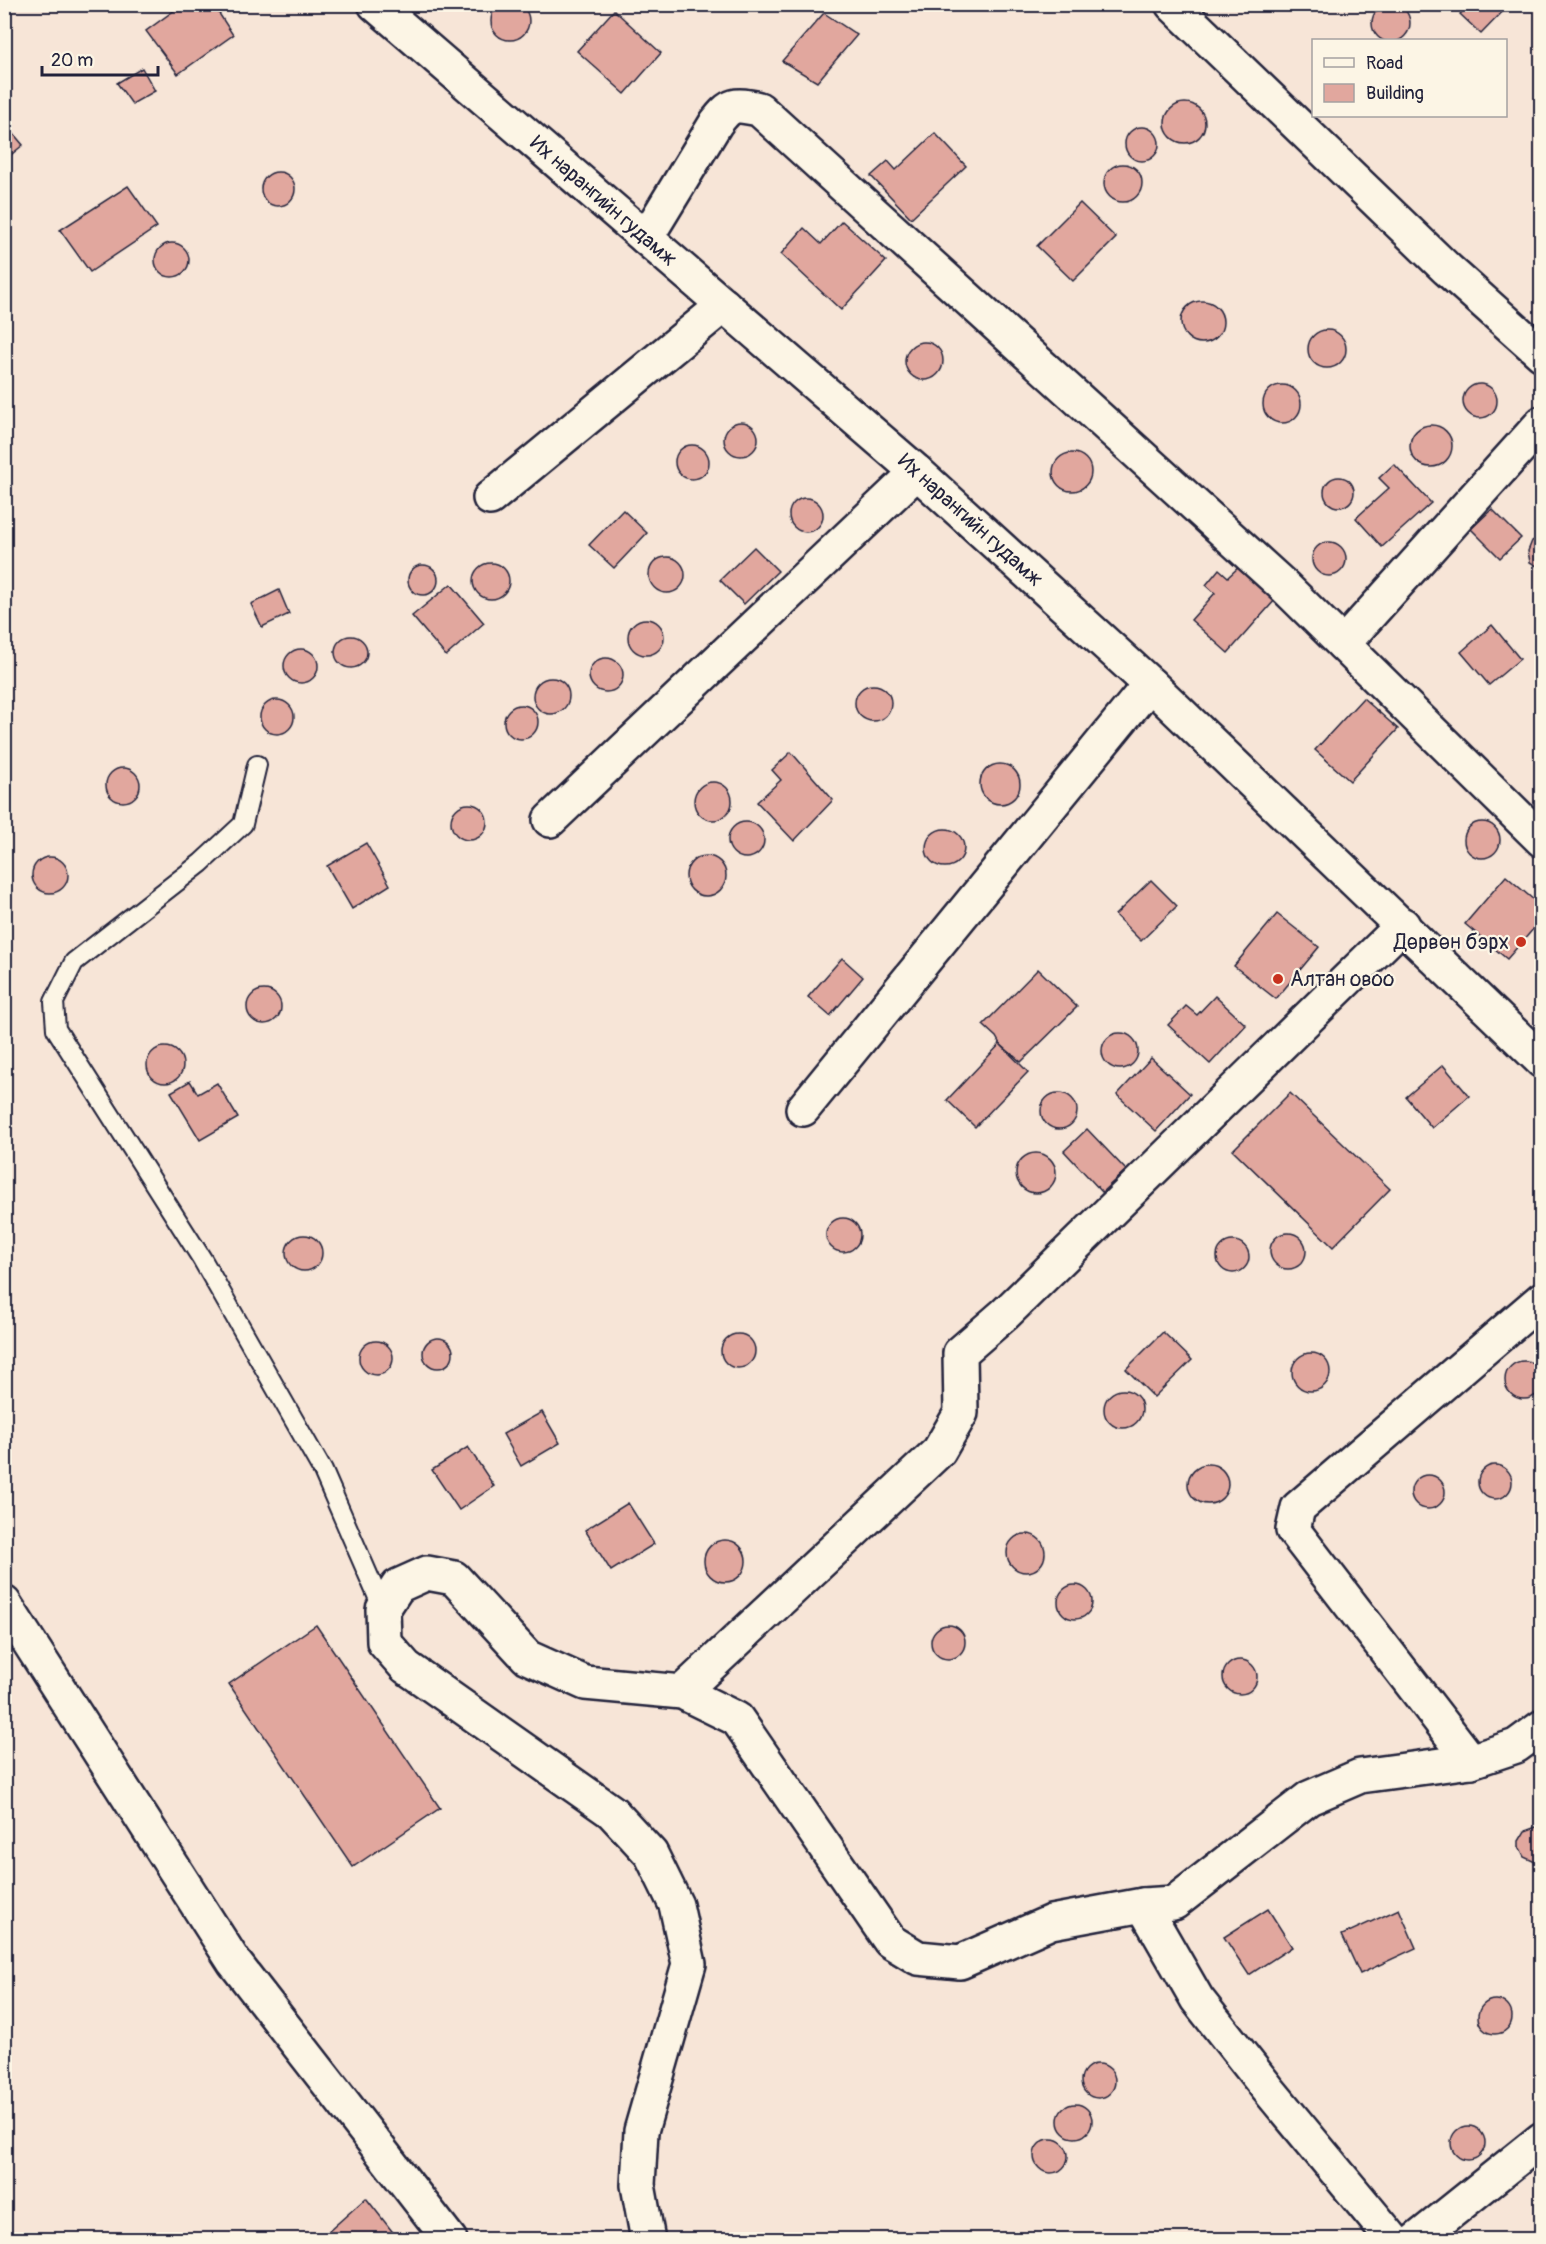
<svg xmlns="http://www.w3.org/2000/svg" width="1546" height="2244" viewBox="0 0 1546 2244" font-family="Pangolin,sans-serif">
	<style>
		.building { fill: #e1a79e; stroke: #22223b; stroke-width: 1.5 }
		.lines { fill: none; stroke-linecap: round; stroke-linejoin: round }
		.lane-casing { stroke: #22223b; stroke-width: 22 }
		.street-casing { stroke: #22223b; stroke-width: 38 }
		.secondary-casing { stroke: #22223b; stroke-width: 38 }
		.lane { stroke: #fcf5e5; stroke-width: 18 }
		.street { stroke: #fcf5e5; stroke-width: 33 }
		.secondary { stroke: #fcf5e5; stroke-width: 33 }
		.poi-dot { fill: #c8321e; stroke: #fcf5e5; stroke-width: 2 }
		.labels { text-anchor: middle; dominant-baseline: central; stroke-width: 4.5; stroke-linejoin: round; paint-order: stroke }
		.street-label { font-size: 21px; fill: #22223b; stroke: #fcf5e5 }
		.poi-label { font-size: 21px; fill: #22223b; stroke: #fcf5e5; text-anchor: end }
	</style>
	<rect width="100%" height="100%" fill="#f7e5d7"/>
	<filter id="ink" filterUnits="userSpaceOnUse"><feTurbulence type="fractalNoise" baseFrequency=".0167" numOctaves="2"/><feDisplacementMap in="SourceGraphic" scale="12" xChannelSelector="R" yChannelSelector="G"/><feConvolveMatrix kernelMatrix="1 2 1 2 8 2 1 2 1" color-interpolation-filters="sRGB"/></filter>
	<g filter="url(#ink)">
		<g class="building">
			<circle cx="510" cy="21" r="19"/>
			<path d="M183 4H213L233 35 178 74 146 31Z"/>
			<path d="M1464 4H1510L1481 34 1460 14 1467 7Z"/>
			<circle cx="1391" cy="23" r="19"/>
			<path d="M614 10 661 53 625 94 577 51Z"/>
			<path d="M824 13 857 35 817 82 782 61Z"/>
			<path d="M142 68 155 91 132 104 117 83Z"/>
			<circle cx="1185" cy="123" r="20"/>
			<path d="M7 126 23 145 7 158 4 155V128Z"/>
			<circle cx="1142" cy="144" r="17"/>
			<path d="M935 133 966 166 911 218 871 176 888 161 896 170Z"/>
			<circle cx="1123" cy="183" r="19"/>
			<circle cx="278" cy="189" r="17"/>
			<path d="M128 186 157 227 90 272 60 230Z"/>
			<path d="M1080 203 1116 238 1073 281 1037 246Z"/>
			<path d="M842 221 886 261 841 310 781 254 804 228 821 244Z"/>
			<circle cx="172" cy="260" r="17"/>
			<circle cx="1202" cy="322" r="21"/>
			<circle cx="1327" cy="349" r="19"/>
			<circle cx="924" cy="361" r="19"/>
			<circle cx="1480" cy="401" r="17"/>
			<circle cx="1282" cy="404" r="19"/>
			<circle cx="741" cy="439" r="17"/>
			<circle cx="1431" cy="446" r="21"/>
			<circle cx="692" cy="462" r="17"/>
			<circle cx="1072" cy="472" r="19"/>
			<path d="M1394 464 1431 503 1382 547 1356 518 1389 488 1379 478Z"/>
			<circle cx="1339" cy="492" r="15"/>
			<circle cx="806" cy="515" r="17"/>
			<path d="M1492 509 1521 538 1500 558 1471 529Z"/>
			<path d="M623 510 647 533 614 568 589 545Z"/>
			<path d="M1542 536V569L1530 562 1528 551 1532 541Z"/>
			<circle cx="1329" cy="559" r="17"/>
			<path d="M754 547 778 571 744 604 720 580Z"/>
			<circle cx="667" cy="575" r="18"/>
			<circle cx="491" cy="581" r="18"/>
			<circle cx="423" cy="580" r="15"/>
			<path d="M1239 567 1275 600 1228 653 1191 620 1215 593 1206 585 1219 569 1228 577Z"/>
			<path d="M451 584 484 623 446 656 412 616Z"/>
			<path d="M279 590 289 614 262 627 251 604Z"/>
			<circle cx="646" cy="637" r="18"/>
			<path d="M1492 625 1520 659 1489 685 1461 652Z"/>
			<circle cx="351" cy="652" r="16"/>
			<circle cx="301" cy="666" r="17"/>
			<circle cx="606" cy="675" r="17"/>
			<circle cx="551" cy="696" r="18"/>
			<circle cx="873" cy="703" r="18"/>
			<path d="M1363 698 1398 729 1350 781 1315 750Z"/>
			<circle cx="277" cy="717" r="17"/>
			<circle cx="521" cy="722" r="17"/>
			<path d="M791 752 833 800 794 841 757 802 781 780 772 770Z"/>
			<circle cx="1000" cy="784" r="20"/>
			<circle cx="123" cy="785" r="17"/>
			<circle cx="713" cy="801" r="19"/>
			<circle cx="469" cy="822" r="18"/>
			<circle cx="1482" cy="840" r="18"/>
			<circle cx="746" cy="840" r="18"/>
			<circle cx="945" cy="848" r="19"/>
			<path d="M366 843 390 885 352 909 327 866Z"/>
			<circle cx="706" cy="876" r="20"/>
			<circle cx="50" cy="875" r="18"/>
			<path d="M1506 876 1542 907V919L1507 959 1465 924Z"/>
			<path d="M1151 880 1177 906 1141 941 1115 915Z"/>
			<path d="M1277 914 1319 947 1276 999 1234 966Z"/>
			<path d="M842 958 863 977 830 1016 808 997Z"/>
			<path d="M1038 969 1077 1007 1021 1062 1000 1044 996 1037 983 1025Z"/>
			<circle cx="264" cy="1007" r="17"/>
			<path d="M1215 996 1246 1025 1210 1064 1168 1025 1186 1006 1197 1015Z"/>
			<circle cx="1120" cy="1051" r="18"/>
			<path d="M1000 1044 1028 1072 975 1127 947 1100Z"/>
			<circle cx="165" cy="1065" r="18"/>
			<path d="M1151 1058 1190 1094 1156 1131 1117 1095Z"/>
			<path d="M1443 1065 1469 1096 1432 1128 1406 1097Z"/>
			<path d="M190 1081 198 1094 217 1083 238 1118 200 1140 171 1092Z"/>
			<circle cx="1059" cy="1111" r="18"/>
			<path d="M1290 1093 1390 1189 1333 1247 1233 1150Z"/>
			<path d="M1087 1129 1126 1170 1102 1192 1064 1151Z"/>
			<circle cx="1036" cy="1173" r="20"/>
			<circle cx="843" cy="1235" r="17"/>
			<circle cx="1288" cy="1251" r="18"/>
			<circle cx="304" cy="1253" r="18"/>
			<circle cx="1233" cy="1257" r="16"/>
			<path d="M1163 1332 1192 1360 1154 1397 1126 1369Z"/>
			<circle cx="738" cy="1351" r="17"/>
			<circle cx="438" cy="1353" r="15"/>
			<circle cx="376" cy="1358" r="17"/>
			<circle cx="1311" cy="1372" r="19"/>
			<circle cx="1524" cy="1380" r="19"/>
			<circle cx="1123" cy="1409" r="19"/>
			<path d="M542 1412 560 1443 521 1466 503 1434Z"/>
			<path d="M468 1447 494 1486 459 1510 432 1470Z"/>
			<circle cx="1208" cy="1484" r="20"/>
			<circle cx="1495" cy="1482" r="17"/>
			<circle cx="1428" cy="1492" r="17"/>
			<path d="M628 1503 654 1544 611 1571 585 1530Z"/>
			<circle cx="1026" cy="1553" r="19"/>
			<circle cx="725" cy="1561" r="21"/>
			<circle cx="1075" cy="1602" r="17"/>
			<circle cx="948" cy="1642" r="17"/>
			<path d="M316 1625 440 1808 353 1867 229 1684Z"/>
			<circle cx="1240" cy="1677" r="17"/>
			<path d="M1536 1827 1542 1828V1861L1535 1862 1524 1857 1519 1847V1841L1525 1831Z"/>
			<path d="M1268 1909 1292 1947 1249 1975 1224 1937Z"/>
			<path d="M1399 1909 1416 1948 1360 1974 1342 1935Z"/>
			<circle cx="1495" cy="2017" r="17"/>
			<circle cx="1098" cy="2081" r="17"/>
			<circle cx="1075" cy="2121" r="17"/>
			<circle cx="1468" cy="2143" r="17"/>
			<circle cx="1051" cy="2156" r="17"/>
			<path d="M366 2198 399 2240H319Z"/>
		</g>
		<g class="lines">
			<defs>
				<path id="lane" d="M257 765 243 824 201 863 74 962 54 1002 56 1029 202 1259 323 1471 383 1609"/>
				<g id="street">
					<path d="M1172 4 1447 269 1542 354"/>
					<path d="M646 238 716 123C731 103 735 104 759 109L1285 587 1542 840"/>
					<path d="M490 498 724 305"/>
					<path d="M1343 644 1542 423"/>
					<path d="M550 820 917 472"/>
					<path d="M803 1109 1150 684"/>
					<path d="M4 1603 234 1962 450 2240"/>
					<path d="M682 1692 939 1451 961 1413 960 1353 1005 1314 1403 925"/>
					<path d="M1471 1761 1293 1530 1298 1508 1542 1299"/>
					<path d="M1143 1905 1197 1999 1268 2089 1393 2240"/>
					<path d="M648 2240 638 2185 641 2131 689 1964 676 1905 651 1854 612 1812 406 1667 384 1642 383 1609 398 1586 427 1573 454 1578 527 1657 585 1683 682 1692 737 1719 890 1941 918 1958 960 1962 1051 1922 1143 1905 1174 1903 1309 1798 1360 1776 1471 1761 1516 1746 1542 1727"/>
					<path d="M1416 2240 1542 2139"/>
				</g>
				<path id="secondary" d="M375 4 917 472 1150 684 1542 1061"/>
			</defs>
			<use href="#lane" class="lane-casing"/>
			<use href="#street" class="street-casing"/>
			<use href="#secondary" class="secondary-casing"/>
			<use href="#lane" class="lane"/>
			<use href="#street" class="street"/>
			<use href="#secondary" class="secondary"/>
		</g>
	</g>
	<g class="poi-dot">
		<circle cx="1521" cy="942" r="6"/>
		<circle cx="1278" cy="979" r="6"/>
	</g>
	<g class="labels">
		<g class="street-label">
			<text transform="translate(603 201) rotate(41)">Их нарангийн гудамж</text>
			<text transform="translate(970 520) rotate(42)">Их нарангийн гудамж</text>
		</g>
		<g class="poi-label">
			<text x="1509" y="942">Дөрвөн бэрх</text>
			<text x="1290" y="979" text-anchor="start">Алтан овоо</text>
		</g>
	</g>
	<rect width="1546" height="2244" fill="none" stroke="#fcf5e5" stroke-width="24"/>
	<rect x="12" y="12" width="1522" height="2220" fill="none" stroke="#22223b" stroke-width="2" filter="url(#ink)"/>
	<rect x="1312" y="39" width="195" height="78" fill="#fcf5e5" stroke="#a5a1a1" stroke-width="1.5"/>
	<rect x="1324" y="58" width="30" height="9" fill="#fcf5e5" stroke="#a5a1a1" stroke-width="1.5"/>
	<text x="1366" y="69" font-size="18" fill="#22223b">Road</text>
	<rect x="1324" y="84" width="30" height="18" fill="#e1a79e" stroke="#a5a1a1" stroke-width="1.5"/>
	<text x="1366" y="99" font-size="18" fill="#22223b">Building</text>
	<path d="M42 66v9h116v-9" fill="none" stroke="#22223b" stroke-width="3"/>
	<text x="51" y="66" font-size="18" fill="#22223b" stroke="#fcf5e5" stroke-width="4.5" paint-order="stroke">20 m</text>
</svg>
